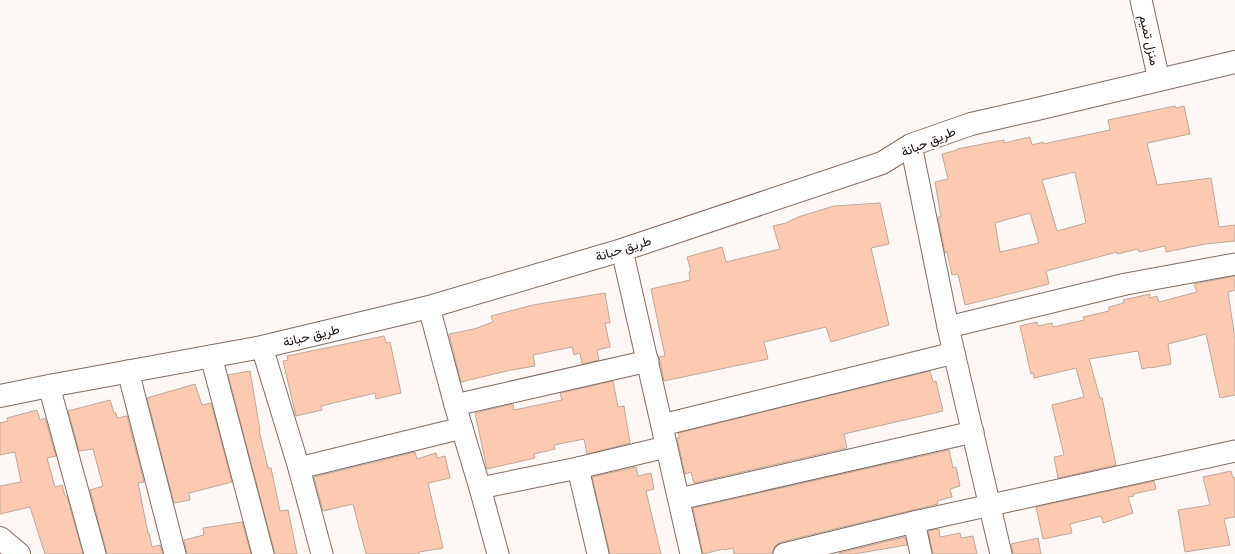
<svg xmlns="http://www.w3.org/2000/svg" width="1235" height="554" viewBox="0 0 1235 554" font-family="Cabin,Vazirmatn,sans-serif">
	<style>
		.building { fill: #fccab0; stroke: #c1a799; fill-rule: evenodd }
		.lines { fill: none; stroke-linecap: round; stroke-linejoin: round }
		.street-casing { stroke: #846b5e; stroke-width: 23 }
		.secondary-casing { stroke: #846b5e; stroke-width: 24 }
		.street { stroke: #fff; stroke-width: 21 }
		.secondary { stroke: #fff; stroke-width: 22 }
		.labels { text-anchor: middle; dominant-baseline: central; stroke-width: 4; stroke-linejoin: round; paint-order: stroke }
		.street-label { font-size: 13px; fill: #180f0a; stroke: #fff }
	</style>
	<rect width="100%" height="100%" fill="#fdf8f5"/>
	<g class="building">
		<path d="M1175 106 1176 108 1184 106 1190 134 1147 143 1157 185 1211 178 1219 227 1235 225V241L1205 244 1166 252 1165 246 1139 252 1138 249 1117 254V252L1046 271 1049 284 965 305 958 274 952 275 947 252 945 253 938 217H941L935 182 948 179 942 154 957 150V149L1004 140V143L1030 137 1032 145 1043 142V144L1110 130 1108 120ZM1075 172 1086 223 1057 231 1042 180ZM1030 213 1039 243 1000 252 995 223Z"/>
		<path d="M880 203 889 244 871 248 889 325 831 342 826 327 764 342 768 359 664 381 659 357 665 356 651 289 690 280 689 272 691 271 687 257 722 247 726 262 780 249 773 226 786 223 798 217 834 206Z"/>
		<path d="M1235 276V290L1228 292 1235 339V395L1220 398 1206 334 1168 344 1171 364 1151 368V367L1142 369 1138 351 1089 359 1100 398H1102L1116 465 1058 478 1054 457 1064 455 1052 405 1084 397 1076 368 1034 378 1033 373 1031 374 1020 326 1037 322 1038 326 1052 323 1053 327 1084 320 1083 317 1109 311V307L1124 303 1123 300 1150 294V298L1157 296 1159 302 1197 292 1194 284Z"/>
		<path d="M605 293 610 323H605L610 347 597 350 599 360 582 364 580 353 574 355 572 347 533 355 535 366 511 370 461 382 449 334 474 329 493 322 491 316 533 305Z"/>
		<path d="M384 336 386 343 390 342 401 393 376 399 375 393 321 406 322 410 296 416 283 361 288 360 287 356Z"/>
		<path d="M250 371 260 430H259L268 468H271L280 511 288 510 297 554H275L228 375Z"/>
		<path d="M930 371 933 382 936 381 943 411 844 434 847 448 694 483 691 472 685 474 677 438H680L678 433Z"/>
		<path d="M613 381 618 407 624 406 630 443 587 454 584 439 554 445 555 449 534 454 535 458 487 469 475 413 513 404 514 410 562 400 560 393Z"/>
		<path d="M195 384 202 405 211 403 232 482 189 493 190 500 174 503 147 398Z"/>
		<path d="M110 400 114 413H116L117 418 127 416 144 482 138 483 148 533H149L152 547 160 545 163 554H107L90 490 103 486 93 449 79 451 68 411Z"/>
		<path d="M37 410 40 420 45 418 56 456 47 458 55 487 62 485 65 496H67L83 554H45L30 507 0 514V486L21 482 15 452 0 455V423L8 421 7 418Z"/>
		<path d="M949 450 953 468 956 467 960 486 950 489 952 497 937 501 938 504 781 542 775 546 773 550 772 554H734L733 548 724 550 723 549 703 554 693 508Z"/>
		<path d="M415 452 417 459 436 453 437 458 445 456 450 478 428 483 443 548 419 552V554H366L353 504 323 511 314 477Z"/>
		<path d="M636 467 638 476 651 473 654 489 646 491 661 554H610L592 477Z"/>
		<path d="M1231 471 1233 478 1235 477V517L1224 519 1230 545 1185 552 1178 510 1210 505 1203 477Z"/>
		<path d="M1154 481 1156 489 1133 494 1134 496 1128 497 1133 513 1103 523 1101 516 1070 524 1072 533 1043 539 1036 507Z"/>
		<path d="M242 522 251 554H187L184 540 204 535 203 528Z"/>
		<path d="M939 529 940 537 960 533 961 538 973 536 977 554H933L928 531Z"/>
		<path d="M905 537 907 545 854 554H839V553Z"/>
		<path d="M1038 538 1041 554H1013L1011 544Z"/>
	</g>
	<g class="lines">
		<defs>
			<g id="street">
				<path d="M1141 0 1159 80"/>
				<path d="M911 145 948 327 1001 554"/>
				<path d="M622 250 691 554"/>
				<path d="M429 307 455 405 480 488 498 554"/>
				<path d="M948 327 1126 284 1235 264"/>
				<path d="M262 347 299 468 322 554"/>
				<path d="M211 356 263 554"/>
				<path d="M128 371 175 554"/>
				<path d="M49 386 95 554"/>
				<path d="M455 405 648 361"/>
				<path d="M662 425 954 353"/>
				<path d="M299 468 462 428"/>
				<path d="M578 468 598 554"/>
				<path d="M480 488 578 468 666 447"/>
				<path d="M679 499 973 432"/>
				<path d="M914 522 921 554"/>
				<path d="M784 554 914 522 1235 451"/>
			</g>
			<g id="secondary">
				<path d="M0 396 49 386 262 347 429 307 622 250 882 163 911 145 971 124 1037 109 1235 62"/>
				<path d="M0 538 19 554"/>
			</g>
		</defs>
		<use href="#street" class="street-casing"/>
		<use href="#secondary" class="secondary-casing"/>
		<use href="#street" class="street"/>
		<use href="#secondary" class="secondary"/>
	</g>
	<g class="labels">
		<g class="street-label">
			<text transform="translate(1150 40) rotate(77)">منزل تميم</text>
			<text transform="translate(928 141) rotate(-23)">طريق حبانة</text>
			<text transform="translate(623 248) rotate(-17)">طريق حبانة</text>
			<text transform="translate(311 335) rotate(-14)">طريق حبانة</text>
		</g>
	</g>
</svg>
